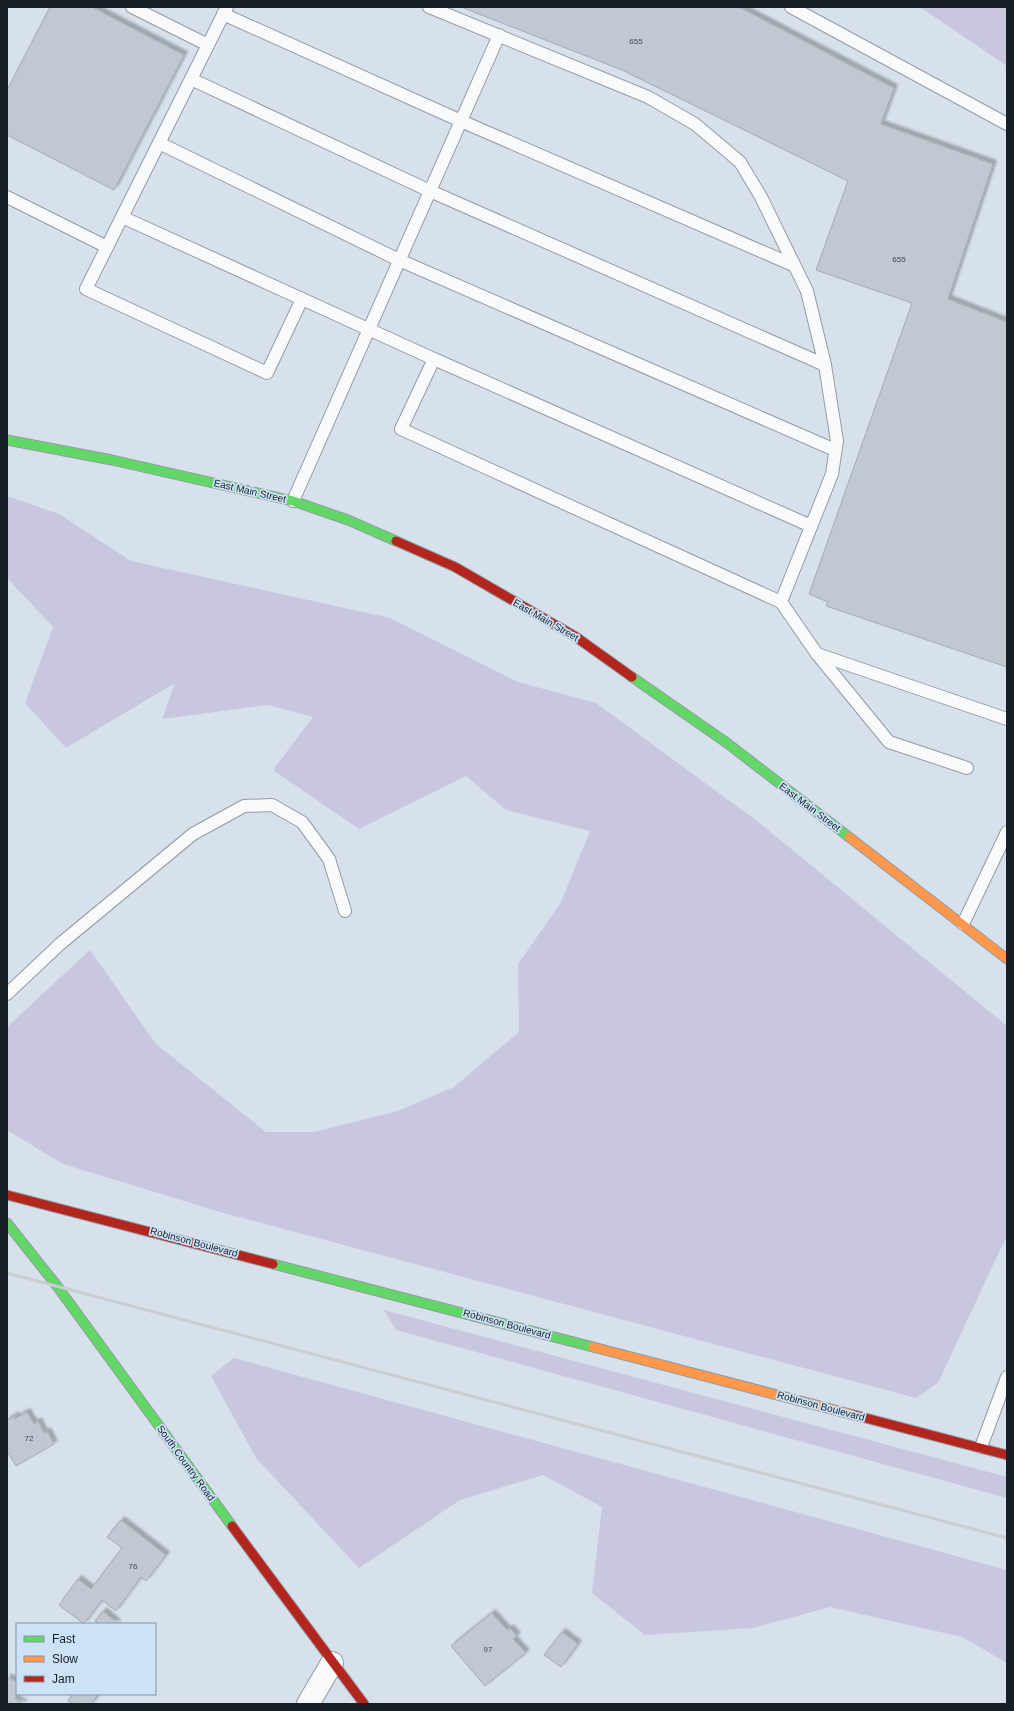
<svg xmlns="http://www.w3.org/2000/svg" width="1014" height="1711" viewBox="0 0 1014 1711" font-family="Helvetica,sans-serif">
	<style>
		.green { fill: #c9c7e0 }
		.building { fill: #c1c8d2; stroke: #a4abb4; filter: url(#shadow) }
		.lines { fill: none; stroke-linecap: round; stroke-linejoin: round }
		.lane-casing { stroke: #939ba3; stroke-width: 14 }
		.street-casing { stroke: #939ba3; stroke-width: 24 }
		.fast-casing { stroke: #939ba3; stroke-width: 11 }
		.slow-casing { stroke: #939ba3; stroke-width: 11 }
		.jam-casing { stroke: #939ba3; stroke-width: 11 }
		.lane { stroke: #f9fafc; stroke-width: 12 }
		.street { stroke: #f9fafc; stroke-width: 22 }
		.fast { stroke: #63d668; stroke-width: 9 }
		.slow { stroke: #ff974d; stroke-width: 9 }
		.jam { stroke: #b3261e; stroke-width: 9 }
		.rail { stroke: #cacdd1; stroke-width: 3 }
		.labels { text-anchor: middle; dominant-baseline: central; stroke-width: 3.5; stroke-linejoin: round; paint-order: stroke }
		.number-label { font-size: 8px; fill: #424a52 }
		.street-label { font-size: 10px; fill: #171f26; stroke: #cce2f6 }
	</style>
	<defs>
		<filter id="shadow"><feDropShadow dx="3.5" dy="-3.5" stdDeviation="1" flood-color="#0004"/></filter>
	</defs>
	<rect width="100%" height="100%" fill="#d6e1ec"/>
	<g class="green">
		<path d="M920 7H1007V66Z"/>
		<path d="M7 496 59 514 131 561 390 618 518 682 596 703 757 821 1007 1026V1235L938 1383 916 1398 220 1212 63 1164 7 1130V1027L90 950 156 1044 266 1132H314L398 1111 454 1087 519 1032 518 964 560 904 590 831 506 810 466 776 359 829 273 770 313 717 268 705 162 719 175 683 66 748 25 703 53 627 7 578Z"/>
		<path d="M384 1310 1007 1477V1498L396 1330Z"/>
		<path d="M234 1358 1007 1570V1663L962 1637 830 1607 753 1628 645 1635 592 1593 602 1507 543 1475 460 1500 359 1568 256 1458 211 1376Z"/>
	</g>
	<g class="building">
		<path d="M50 7H92L184 55 114 190 7 135V90Z"/>
		<path d="M461 7H739L894 88 881 124 993 164 948 299 1007 322V667L826 606 828 602 809 594 912 303 816 270 848 181 622 70Z"/>
		<path d="M27 1412 34 1424 38 1421 44 1433 47 1431 54 1444 16 1466 7 1451V1420L16 1415 14 1419Z"/>
		<path d="M121 1520 166 1555 146 1581 141 1577 116 1611 102 1600 84 1624 59 1605 78 1579 91 1589 122 1548 107 1537Z"/>
		<path d="M103 1611 117 1623V1624H99L95 1621Z"/>
		<path d="M492 1613 507 1630 510 1628 517 1636 513 1639 526 1653 485 1686 451 1646Z"/>
		<path d="M562 1632 578 1644 561 1667 544 1655Z"/>
		<path d="M7 1677 17 1682 18 1694 15 1699 24 1704H7Z"/>
		<path d="M72 1694H98L92 1704H74L68 1701Z"/>
	</g>
	<g class="lines">
		<defs>
			<g id="lane">
				<path d="M132 7 208 45"/>
				<path d="M429 7 648 97 695 124 740 162 761 197 807 291 825 365 837 441 832 474 781 602 817 654 1007 719"/>
				<path d="M791 7 1007 124"/>
				<path d="M223 14 461 121 793 265"/>
				<path d="M191 79 430 191 825 365"/>
				<path d="M159 143 399 260 835 450"/>
				<path d="M7 197 107 247 227 7"/>
				<path d="M122 217 434 359 401 429 781 602"/>
				<path d="M107 247 86 289 267 373 302 299"/>
				<path d="M434 359 811 526"/>
				<path d="M293 501 499 35"/>
				<path d="M817 654 889 742 967 768"/>
				<path d="M963 924 1007 832"/>
				<path d="M7 994 60 944 193 834 244 806 272 805 302 822 329 859 345 911"/>
				<path d="M981 1447 1007 1377"/>
			</g>
			<path id="street" d="M308 1704 332 1663"/>
			<g id="fast">
				<path d="M7 440 112 460 293 501 348 520 396 541"/>
				<path d="M632 677 727 743 849 837"/>
				<path d="M7 1223 57 1286 232 1526"/>
				<path d="M273 1264 593 1347"/>
			</g>
			<g id="slow">
				<path d="M849 837 1007 959"/>
				<path d="M593 1347 854 1415"/>
			</g>
			<g id="jam">
				<path d="M396 541 455 567 576 637 632 677"/>
				<path d="M7 1195 273 1264"/>
				<path d="M854 1415 1007 1455"/>
				<path d="M232 1526 364 1704"/>
			</g>
		</defs>
		<use href="#lane" class="lane-casing"/>
		<use href="#street" class="street-casing"/>
		<use href="#fast" class="fast-casing"/>
		<use href="#slow" class="slow-casing"/>
		<use href="#jam" class="jam-casing"/>
		<use href="#lane" class="lane"/>
		<use href="#street" class="street"/>
		<use href="#fast" class="fast"/>
		<use href="#slow" class="slow"/>
		<use href="#jam" class="jam"/>
		<path class="rail" d="M7 1273 1007 1538"/>
	</g>
	<g class="labels">
		<g class="number-label">
			<text x="636" y="41">655</text>
			<text x="899" y="259">655</text>
			<text x="29" y="1438">72</text>
			<text x="133" y="1566">76</text>
			<text x="488" y="1649">97</text>
		</g>
		<g class="street-label">
			<text transform="translate(250 491) rotate(13)">East Main Street</text>
			<text transform="translate(546 620) rotate(30)">East Main Street</text>
			<text transform="translate(810 807) rotate(37)">East Main Street</text>
			<text transform="translate(194 1242) rotate(15)">Robinson Boulevard</text>
			<text transform="translate(507 1324) rotate(15)">Robinson Boulevard</text>
			<text transform="translate(821 1406) rotate(15)">Robinson Boulevard</text>
			<text transform="translate(186 1463) rotate(54)">South Country Road</text>
		</g>
	</g>
	<rect width="1014" height="1711" fill="none" stroke="#171f26" stroke-width="16"/>
	<rect x="16" y="1623" width="140" height="72" fill="#cce2f6" stroke="#8494a3"/>
	<rect x="24" y="1636" width="20" height="6" fill="#63d668" stroke="#8494a3"/>
	<text x="52" y="1643" font-size="12" fill="#171f26">Fast</text>
	<rect x="24" y="1656" width="20" height="6" fill="#ff974d" stroke="#8494a3"/>
	<text x="52" y="1663" font-size="12" fill="#171f26">Slow</text>
	<rect x="24" y="1676" width="20" height="6" fill="#b3261e" stroke="#8494a3"/>
	<text x="52" y="1683" font-size="12" fill="#171f26">Jam</text>
</svg>
